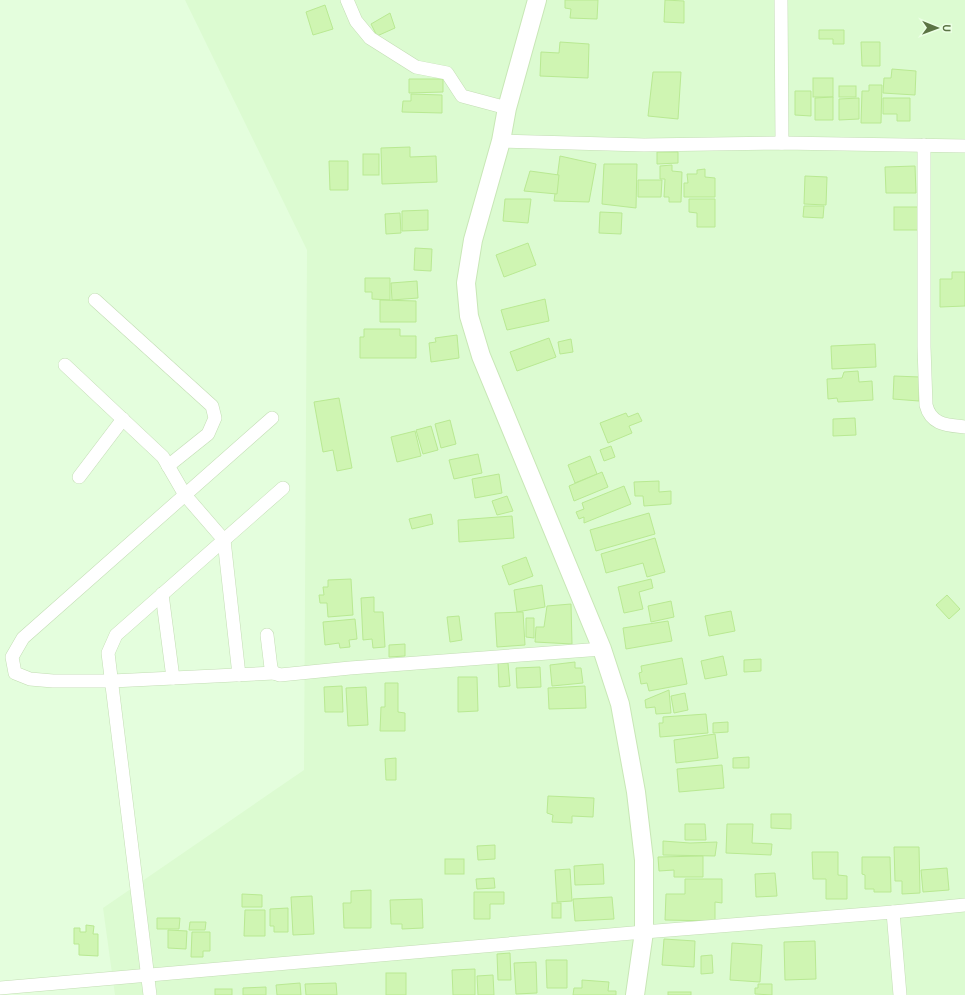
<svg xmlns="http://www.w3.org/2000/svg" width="965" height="995" viewBox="0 0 965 995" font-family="Ubuntu,sans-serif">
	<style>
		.residential { fill: #dcfbd1 }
		.building { fill: #cff5b2; stroke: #b9e992 }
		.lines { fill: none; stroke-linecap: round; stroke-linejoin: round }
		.street-casing { stroke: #c3ddb4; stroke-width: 14 }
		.secondary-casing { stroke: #c8e7b6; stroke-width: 20 }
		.street { stroke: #fff; stroke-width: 13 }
		.secondary { stroke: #fff; stroke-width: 18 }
	</style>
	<rect width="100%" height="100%" fill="#e4fedd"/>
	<path class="residential" d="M185 0H965V995H115L103 908 304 770 307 250Z"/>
	<g class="building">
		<path d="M565 0H598L597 19 570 18 571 9 565 8Z"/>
		<path d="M665 0 684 1V23L664 22Z"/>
		<path d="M325 5 333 29 313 35 306 12Z"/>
		<path d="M390 13 395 28 377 36 371 24Z"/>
		<path d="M819 30H844V44H833V39H819Z"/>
		<path d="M560 42 589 44 588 78 540 76 541 52 559 53Z"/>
		<path d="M861 42H880V66H862Z"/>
		<path d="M892 69 916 71 915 95 883 93 884 78H891Z"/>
		<path d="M653 72H681L678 119 648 116Z"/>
		<rect x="813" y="78" width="20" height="19"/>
		<path d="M409 79H443V92L409 93Z"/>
		<path d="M869 85H882L881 123H861L862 91H869Z"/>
		<rect x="839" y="86" width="17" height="11"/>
		<path d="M795 91H811V116L795 115Z"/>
		<path d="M411 94 442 95V113L402 112 403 101H411Z"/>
		<path d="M833 97V120H815V98Z"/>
		<path d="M859 98V119L839 120V99Z"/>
		<path d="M883 98H910V121H897V114H883Z"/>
		<path d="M410 147V157L436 156 437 182 382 184 381 148Z"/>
		<path d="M657 152H678V163L657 164Z"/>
		<rect x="363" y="154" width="16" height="21"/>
		<path d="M560 156 596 164 589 202 554 201Z"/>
		<path d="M329 161H348V190H330Z"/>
		<path d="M604 164H637L636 208 602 204Z"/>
		<path d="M672 165V171L682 172 681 202H669V197H664L665 179H660V166Z"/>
		<path d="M915 166 916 193H886L885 167Z"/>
		<path d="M705 169V177L715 178V197H684V183H688L687 174H697V170Z"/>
		<path d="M530 171 559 175 557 194 524 191Z"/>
		<path d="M805 176 827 177 826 205 804 204Z"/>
		<path d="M638 180H662L661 197H638Z"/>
		<path d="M505 199H531L528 223 503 221Z"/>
		<path d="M689 199H715V227H697V213L689 212Z"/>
		<path d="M804 206H824L823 218 803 217Z"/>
		<rect x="894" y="207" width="24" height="23"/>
		<path d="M428 210V230L402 231V211Z"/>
		<path d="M600 212 622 213 621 234 599 233Z"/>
		<path d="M400 213 401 233 386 234 385 214Z"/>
		<path d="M528 243 536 265 504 277 496 255Z"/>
		<path d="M415 248 432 249 431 271 414 270Z"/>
		<path d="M952 272H965V306L940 307V279H952Z"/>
		<path d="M365 278H390V300L372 299V292H365Z"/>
		<path d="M417 281 418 298 392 300 391 283Z"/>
		<path d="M545 299 549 321 507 330 501 310Z"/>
		<path d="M380 300 416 301V322H380Z"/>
		<path d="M364 329H400V336H416V358H360V337H364Z"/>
		<path d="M457 335 459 358 431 362 429 343 436 342 435 338Z"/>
		<path d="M549 338 556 357 517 371 510 352Z"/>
		<path d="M571 339 573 352 560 354 558 342Z"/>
		<path d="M875 344 876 367 832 369 831 346Z"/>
		<path d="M858 371 859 382 872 381 873 400 838 402 837 398 828 399 827 379 842 378 844 372Z"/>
		<path d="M894 376 920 377 919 401 893 399Z"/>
		<path d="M339 398 352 468 337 471 333 450 323 452 314 402Z"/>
		<path d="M626 413 628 417 638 413 642 421 629 426 632 433 608 443 600 423Z"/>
		<path d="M855 418 856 435 833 436V419Z"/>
		<path d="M450 420 456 444 441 448 435 424Z"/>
		<path d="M431 426 438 450 423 454 416 430Z"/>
		<path d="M415 431 421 456 397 462 391 437Z"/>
		<path d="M611 446 615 457 604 461 600 450Z"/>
		<path d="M478 454 482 473 454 479 449 460Z"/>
		<path d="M590 456 597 474 575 483 568 465Z"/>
		<path d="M602 472 608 487 574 501 569 486Z"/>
		<path d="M499 474 502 493 475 498 472 479Z"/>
		<path d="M659 481V492L671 491V504L644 506 643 496H635L634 482Z"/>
		<path d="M624 486 631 504 584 523V517L579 519 576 512 584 509 582 503Z"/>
		<path d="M507 496 513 511 497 515 492 501Z"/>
		<path d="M649 513 655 534 596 551 590 530Z"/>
		<path d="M431 514 433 524 412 529 409 519Z"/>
		<path d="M512 516 514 538 459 542 458 520Z"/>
		<path d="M655 538 665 572 647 577 643 563 606 573 601 554Z"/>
		<path d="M526 557 533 576 509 585 502 566Z"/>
		<path d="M351 579 353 615 328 617 327 603H320L319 595H324L323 587H328V580Z"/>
		<path d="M651 579 653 588 639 592 643 609 624 613 618 587Z"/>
		<path d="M542 585 545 607 517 612 514 590Z"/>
		<path d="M947 595 960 609 949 619 936 605Z"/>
		<path d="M374 597V612H383L385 647 373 648 372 639 363 640 361 598Z"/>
		<path d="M671 601 674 617 651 622 648 606Z"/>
		<path d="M571 604 572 644 535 642 536 627H544L547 606Z"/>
		<path d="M731 611 735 631 709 636 705 616Z"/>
		<path d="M523 612 525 645 497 647 495 613Z"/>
		<path d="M459 616 462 640 450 642 447 617Z"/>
		<path d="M526 618H534V638L526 637Z"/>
		<path d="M355 619 357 639 349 640 350 647 340 648 339 643 325 645 323 622Z"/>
		<path d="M668 621 672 641 626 649 623 628Z"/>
		<path d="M405 644V656L389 657V645Z"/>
		<path d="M723 656 727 675 705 679 701 661Z"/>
		<path d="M682 658 687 684 649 691 647 683 641 684 639 673 642 672 641 666Z"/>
		<path d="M761 659V671L744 672V660Z"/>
		<path d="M575 662V668H581L583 683 552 686 550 665Z"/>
		<path d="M498 663H508L510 686 499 687Z"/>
		<path d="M540 667 541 687 517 688 516 668Z"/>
		<path d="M458 677H477L478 711 458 712Z"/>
		<path d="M385 683H398V712L405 713V731H380L381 707H385Z"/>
		<path d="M342 686 343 712H325L324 687Z"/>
		<path d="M585 686 586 708 549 709 548 688Z"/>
		<path d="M366 687 368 725 348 726 346 688Z"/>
		<path d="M669 690 671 713 656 714 655 707 646 708 645 700Z"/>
		<path d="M685 693 688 710 674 713 671 696Z"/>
		<path d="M706 714 708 733 660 737 659 723H663V717Z"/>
		<path d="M728 722V732L713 733V723Z"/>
		<path d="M715 734 718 758 676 763 674 740Z"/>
		<path d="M749 757V768H733V758Z"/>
		<path d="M396 758V780H386L385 759Z"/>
		<path d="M722 765 724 788 679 792 677 769Z"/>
		<path d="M548 796 594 798 593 817 572 816V823L552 822 553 815 547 813Z"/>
		<path d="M771 814H791V829L771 828Z"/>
		<path d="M685 824H705L706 840H685Z"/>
		<path d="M727 824H753L752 843 772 844 771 855 726 853Z"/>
		<path d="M663 841 690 843 717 842 715 856 663 855Z"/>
		<path d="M495 845V859L478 860 477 846Z"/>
		<path d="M894 847H919L920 893 902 894V881H895Z"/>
		<path d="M812 852H838V875L847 876V899H826V879H813Z"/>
		<path d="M703 856V877H674V870L659 871 658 857Z"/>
		<path d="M862 857H890L891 892H874V889H865V875L862 874Z"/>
		<rect x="445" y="859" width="19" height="15"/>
		<path d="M603 864 604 884 575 885 574 866Z"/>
		<path d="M947 868 949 890 923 892 921 870Z"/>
		<path d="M570 869 572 901 557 902 555 870Z"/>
		<path d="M775 873 777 896 756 897 755 874Z"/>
		<path d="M494 878 495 888 477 889 476 879Z"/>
		<path d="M685 879H722V903L715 902V921L665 920 666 894H685Z"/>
		<path d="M371 890V928H344L343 903H351V891Z"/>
		<path d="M474 892H504V904H490V919H474Z"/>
		<path d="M242 894 262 895V907H242Z"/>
		<path d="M312 896 314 934 293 935 291 897Z"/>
		<path d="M612 897 614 919 575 921 573 899Z"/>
		<path d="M422 899 423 928 402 929V924H391L390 900Z"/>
		<rect x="552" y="903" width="9" height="15"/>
		<path d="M288 908V932H274V926H270V909Z"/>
		<path d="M245 910H265V936H244Z"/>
		<path d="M157 918H180L179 929H157Z"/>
		<path d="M190 922H206L205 930H189Z"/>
		<path d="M86 925 94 926 93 934H98V956L79 955V944H74V928H80V932H86Z"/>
		<path d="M168 930 187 931 186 949 168 948Z"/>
		<path d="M192 932H210V951H203V957H191Z"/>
		<path d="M664 939 695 941 694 967 662 965Z"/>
		<path d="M815 941 816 979 785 980 784 942Z"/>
		<path d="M732 943 762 945 760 982 730 980Z"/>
		<path d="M510 953 511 980H498L497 954Z"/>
		<path d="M712 955 713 973 701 974V956Z"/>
		<path d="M546 960H567V988H547Z"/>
		<path d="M536 962 537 993 516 994 514 963Z"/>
		<path d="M475 969V995H453L452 970Z"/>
		<rect x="386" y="973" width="20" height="22"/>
		<path d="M493 975 494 995H478L477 976Z"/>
		<path d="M582 980 609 982 608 991H616V995H573L574 988H582Z"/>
		<path d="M300 983 301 995H277L276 985Z"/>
		<path d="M336 983 337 995H306L305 984Z"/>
		<path d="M758 984H772V995L755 994V988H758Z"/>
		<path d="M266 987V995H243V988Z"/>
		<rect x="215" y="989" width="17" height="6"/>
		<rect x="668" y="992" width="23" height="3"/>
	</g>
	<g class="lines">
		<defs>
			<g id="street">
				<path d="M347 0 356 21 370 38 416 67 447 73 462 96 507 108"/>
				<path d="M781 0 782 143"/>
				<path d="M501 141 644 145 782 143 965 146"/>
				<path d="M924 145V347L926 405C931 425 947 425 965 427"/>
				<path d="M95 300 212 406 215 418 208 434 168 466"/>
				<path d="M65 365 163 457 185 495 224 540 239 675"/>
				<path d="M272 418 23 638 12 657 15 673 30 679 53 681H112L274 673"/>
				<path d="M79 477 123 419"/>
				<path d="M162 594 173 678"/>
				<path d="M267 635 271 668 274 673 280 675 350 668 602 649"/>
				<path d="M893 912 900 995"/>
				<path d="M0 988 644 932 893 912 965 905"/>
				<path d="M150 995 108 653 116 635 283 488"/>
			</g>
			<path id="secondary" d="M537 0 507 108 501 141 473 240 466 283 469 316 481 356 602 649 620 704 636 792 644 860V932L635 995"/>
		</defs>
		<use href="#street" class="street-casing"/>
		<use href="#secondary" class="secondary-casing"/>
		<use href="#street" class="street"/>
		<use href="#secondary" class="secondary"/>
	</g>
	<g transform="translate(937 28) rotate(91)" stroke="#ebffe4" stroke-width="3" paint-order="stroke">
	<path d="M0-3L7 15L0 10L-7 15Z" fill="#5b7444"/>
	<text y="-6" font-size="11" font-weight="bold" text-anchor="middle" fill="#5b7444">U</text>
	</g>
</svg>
